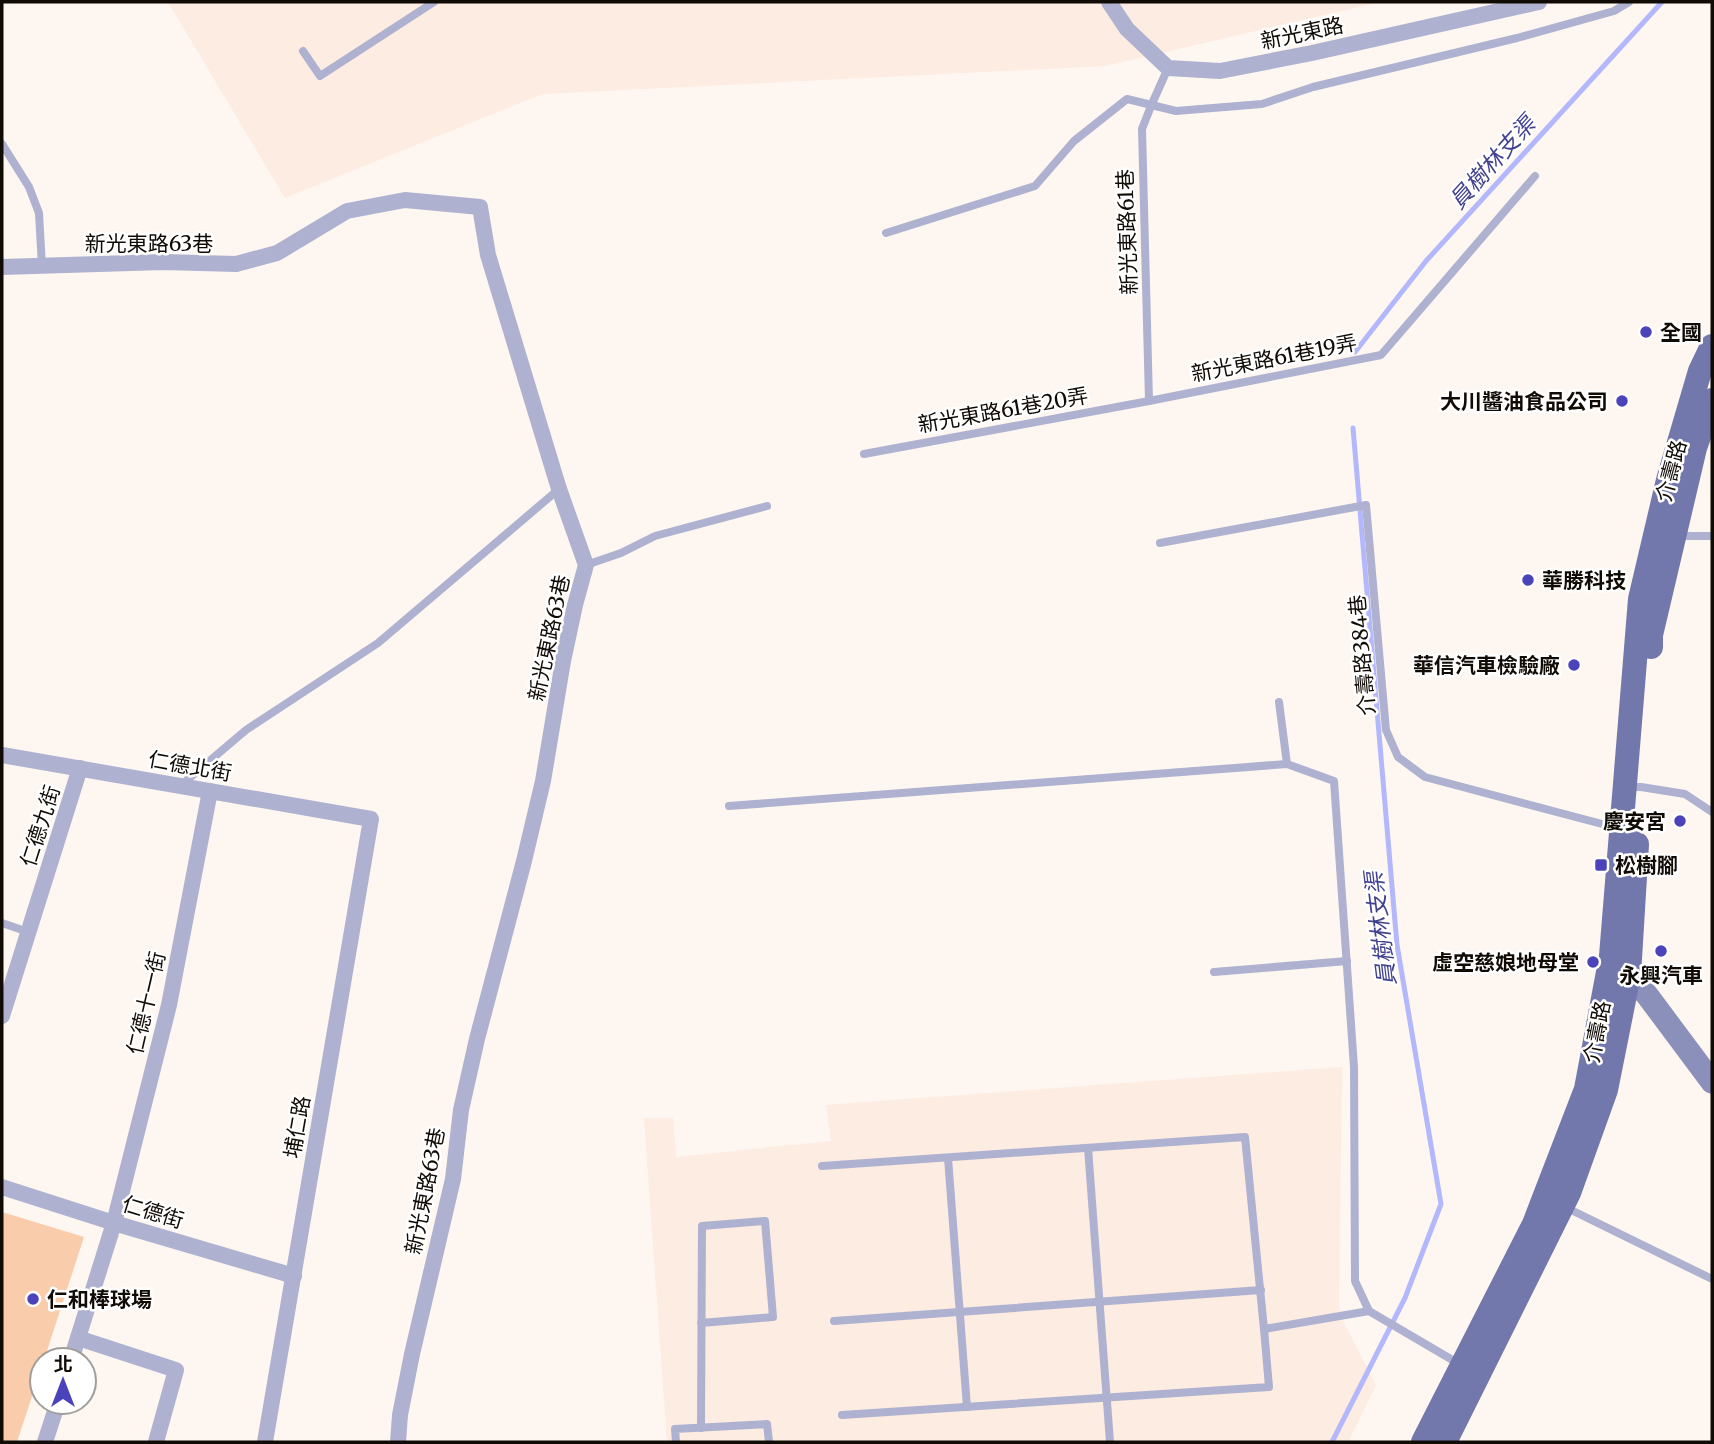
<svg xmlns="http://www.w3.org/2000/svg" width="1714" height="1444" viewBox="0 0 1714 1444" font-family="Merriweather,'Noto Sans TC',serif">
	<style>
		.built { fill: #fdece1 }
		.grass { fill: #f9ccab }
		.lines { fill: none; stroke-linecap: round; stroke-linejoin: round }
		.stream { stroke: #b2b8fb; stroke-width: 5 }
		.lane { stroke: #aeb2d0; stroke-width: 8 }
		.street { stroke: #aeb2d0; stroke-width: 16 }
		.secondary { stroke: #8b90bb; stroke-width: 23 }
		.primary { stroke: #7277ac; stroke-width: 24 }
		.poi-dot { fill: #4b43ba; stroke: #fff; stroke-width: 2.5 }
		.labels { text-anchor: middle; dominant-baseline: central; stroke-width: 5; stroke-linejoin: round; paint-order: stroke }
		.street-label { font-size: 21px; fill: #110b06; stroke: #fff }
		.poi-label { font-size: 21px; font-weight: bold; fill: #110b06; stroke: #fff; text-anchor: start }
		.water-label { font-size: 23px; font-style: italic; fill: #42418f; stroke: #fff }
	</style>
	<rect width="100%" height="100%" fill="#fef6f0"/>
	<g class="built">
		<path d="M168 2H1380L1105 66 542 94 285 198Z"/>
		<path d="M1342 1067 1339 1303 1341 1317 1376 1385 1348 1442H667L644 1118H673L676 1157 831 1141 826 1105Z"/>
	</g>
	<path class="grass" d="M2 1212 84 1237 44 1360H42V1366L17 1442H2Z"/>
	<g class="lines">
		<g class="stream">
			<path d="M1355 352 1426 261 1662 2"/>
			<path d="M1332 1442 1405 1298 1441 1204 1397 945 1353 428"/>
		</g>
		<g class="lane">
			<path d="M303 51 320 76 434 2"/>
			<path d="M2 144 29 187 39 213 42 266"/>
			<path d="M886 233 1035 186 1074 141 1127 99 1176 111 1262 104 1313 87 1517 38 1614 11 1629 2"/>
			<path d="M1149 401 1142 129 1151 106 1168 68"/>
			<path d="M864 454 1149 401 1381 355 1535 176"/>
			<path d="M1679 536H1712"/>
			<path d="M1160 543 1366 505 1386 730 1398 757 1425 777 1621 829 1638 830"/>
			<path d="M586 565 621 553 655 536 767 506"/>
			<path d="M1279 702 1287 764 1334 781 1354 1067 1355 1281 1369 1311 1461 1365"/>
			<path d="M180 786 246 730 378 643 559 489"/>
			<path d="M1627 787H1641L1685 794 1712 812"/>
			<path d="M729 806 1287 764"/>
			<path d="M2 923 28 932"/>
			<path d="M1214 972 1347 961"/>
			<path d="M1088 1148 1110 1442"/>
			<path d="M948 1158 967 1407"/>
			<path d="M822 1166 1245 1137 1264 1329 1369 1311"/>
			<path d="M1565 1207 1712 1279"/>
			<path d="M834 1321 1261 1290"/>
			<path d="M842 1415 1269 1387 1264 1329"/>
			<path d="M701 1428 702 1226 765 1221 773 1317 701 1323"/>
			<path d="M676 1442 675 1429 767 1424 769 1442"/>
		</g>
		<g class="street">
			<path d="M1109 2 1127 29 1168 68 1220 71 1312 53 1539 2"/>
			<path d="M2 267 163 262 236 264 277 253 347 211 405 200 480 207 488 255 559 489 586 565 575 605 563 661 543 781 524 861 477 1039 461 1110 453 1179 412 1354 400 1415 398 1442"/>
			<path d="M2 755 371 819 265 1442"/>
			<path d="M2 1016 80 768"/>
			<path d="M2 1187 114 1223 294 1276"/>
			<path d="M78 1338 176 1370 156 1442"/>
			<path d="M71 1360 114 1223 169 1005 210 791"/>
			<path d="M45 1442 58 1402"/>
		</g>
		<path class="secondary" d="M1618 963 1647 995 1712 1082"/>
		<g class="primary">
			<path d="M1651 647V635L1695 448 1712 400"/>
			<path d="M1423 1442 1534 1224 1586 1089 1611 956 1640 599 1668 480 1700 371 1712 346"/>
			<path d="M1445 1442 1569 1193 1606 1090 1629 975 1637 844"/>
		</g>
	</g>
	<g class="poi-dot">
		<circle cx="1646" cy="332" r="7"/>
		<circle cx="1622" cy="401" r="7"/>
		<circle cx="1528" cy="580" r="7"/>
		<circle cx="1574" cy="665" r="7"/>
		<circle cx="1680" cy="821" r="7"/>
		<rect x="1594" y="858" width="14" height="14" rx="3.5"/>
		<circle cx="1661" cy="951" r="7"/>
		<circle cx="1593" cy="962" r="7"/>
		<circle cx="33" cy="1299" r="7"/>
	</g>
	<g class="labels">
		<g class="street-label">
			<text transform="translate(1302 33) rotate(-12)">新光東路</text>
			<text transform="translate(1127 232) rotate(-92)">新光東路61巷</text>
			<text x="149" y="243">新光東路63巷</text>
			<text transform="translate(1274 358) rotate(-11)">新光東路61巷19弄</text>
			<text transform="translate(1003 410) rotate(-10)">新光東路61巷20弄</text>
			<text transform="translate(1671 471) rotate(-75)">介壽路</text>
			<text transform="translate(549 638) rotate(-78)">新光東路63巷</text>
			<text transform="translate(1362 655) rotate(-95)">介壽路384巷</text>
			<text transform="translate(190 766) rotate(10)">仁德北街</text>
			<text transform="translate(40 826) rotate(-72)">仁德九街</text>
			<text transform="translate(146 1003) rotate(-77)">仁德十一街</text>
			<text transform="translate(1597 1032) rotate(-79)">介壽路</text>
			<text transform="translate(297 1127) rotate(-80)">埔仁路</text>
			<text transform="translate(425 1191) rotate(-79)">新光東路63巷</text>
			<text transform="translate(153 1212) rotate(17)">仁德街</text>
		</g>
		<g class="poi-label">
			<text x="1660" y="332">全國</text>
			<text x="1608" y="401" text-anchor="end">大川醬油食品公司</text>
			<text x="1542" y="580">華勝科技</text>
			<text x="1560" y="665" text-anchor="end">華信汽車檢驗廠</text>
			<text x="1666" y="821" text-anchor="end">慶安宮</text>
			<text x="1615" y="865">松樹腳</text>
			<text x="1579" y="962" text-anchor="end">虛空慈娘地母堂</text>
			<text x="1661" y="975" text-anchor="middle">永興汽車</text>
			<text x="47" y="1299">仁和棒球場</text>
		</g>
		<g class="water-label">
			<text transform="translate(1492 162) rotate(-48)">員樹林支渠</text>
			<text transform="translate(1380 929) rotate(-97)">員樹林支渠</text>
		</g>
	</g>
	<rect width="1714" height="1444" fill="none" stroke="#110b06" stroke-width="7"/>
	<g transform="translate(63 1381)"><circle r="33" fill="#ffffff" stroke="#a09d9b" stroke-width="2"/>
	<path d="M0-5L12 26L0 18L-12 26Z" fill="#4b43ba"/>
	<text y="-10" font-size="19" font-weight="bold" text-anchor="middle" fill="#110b06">北</text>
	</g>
</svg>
